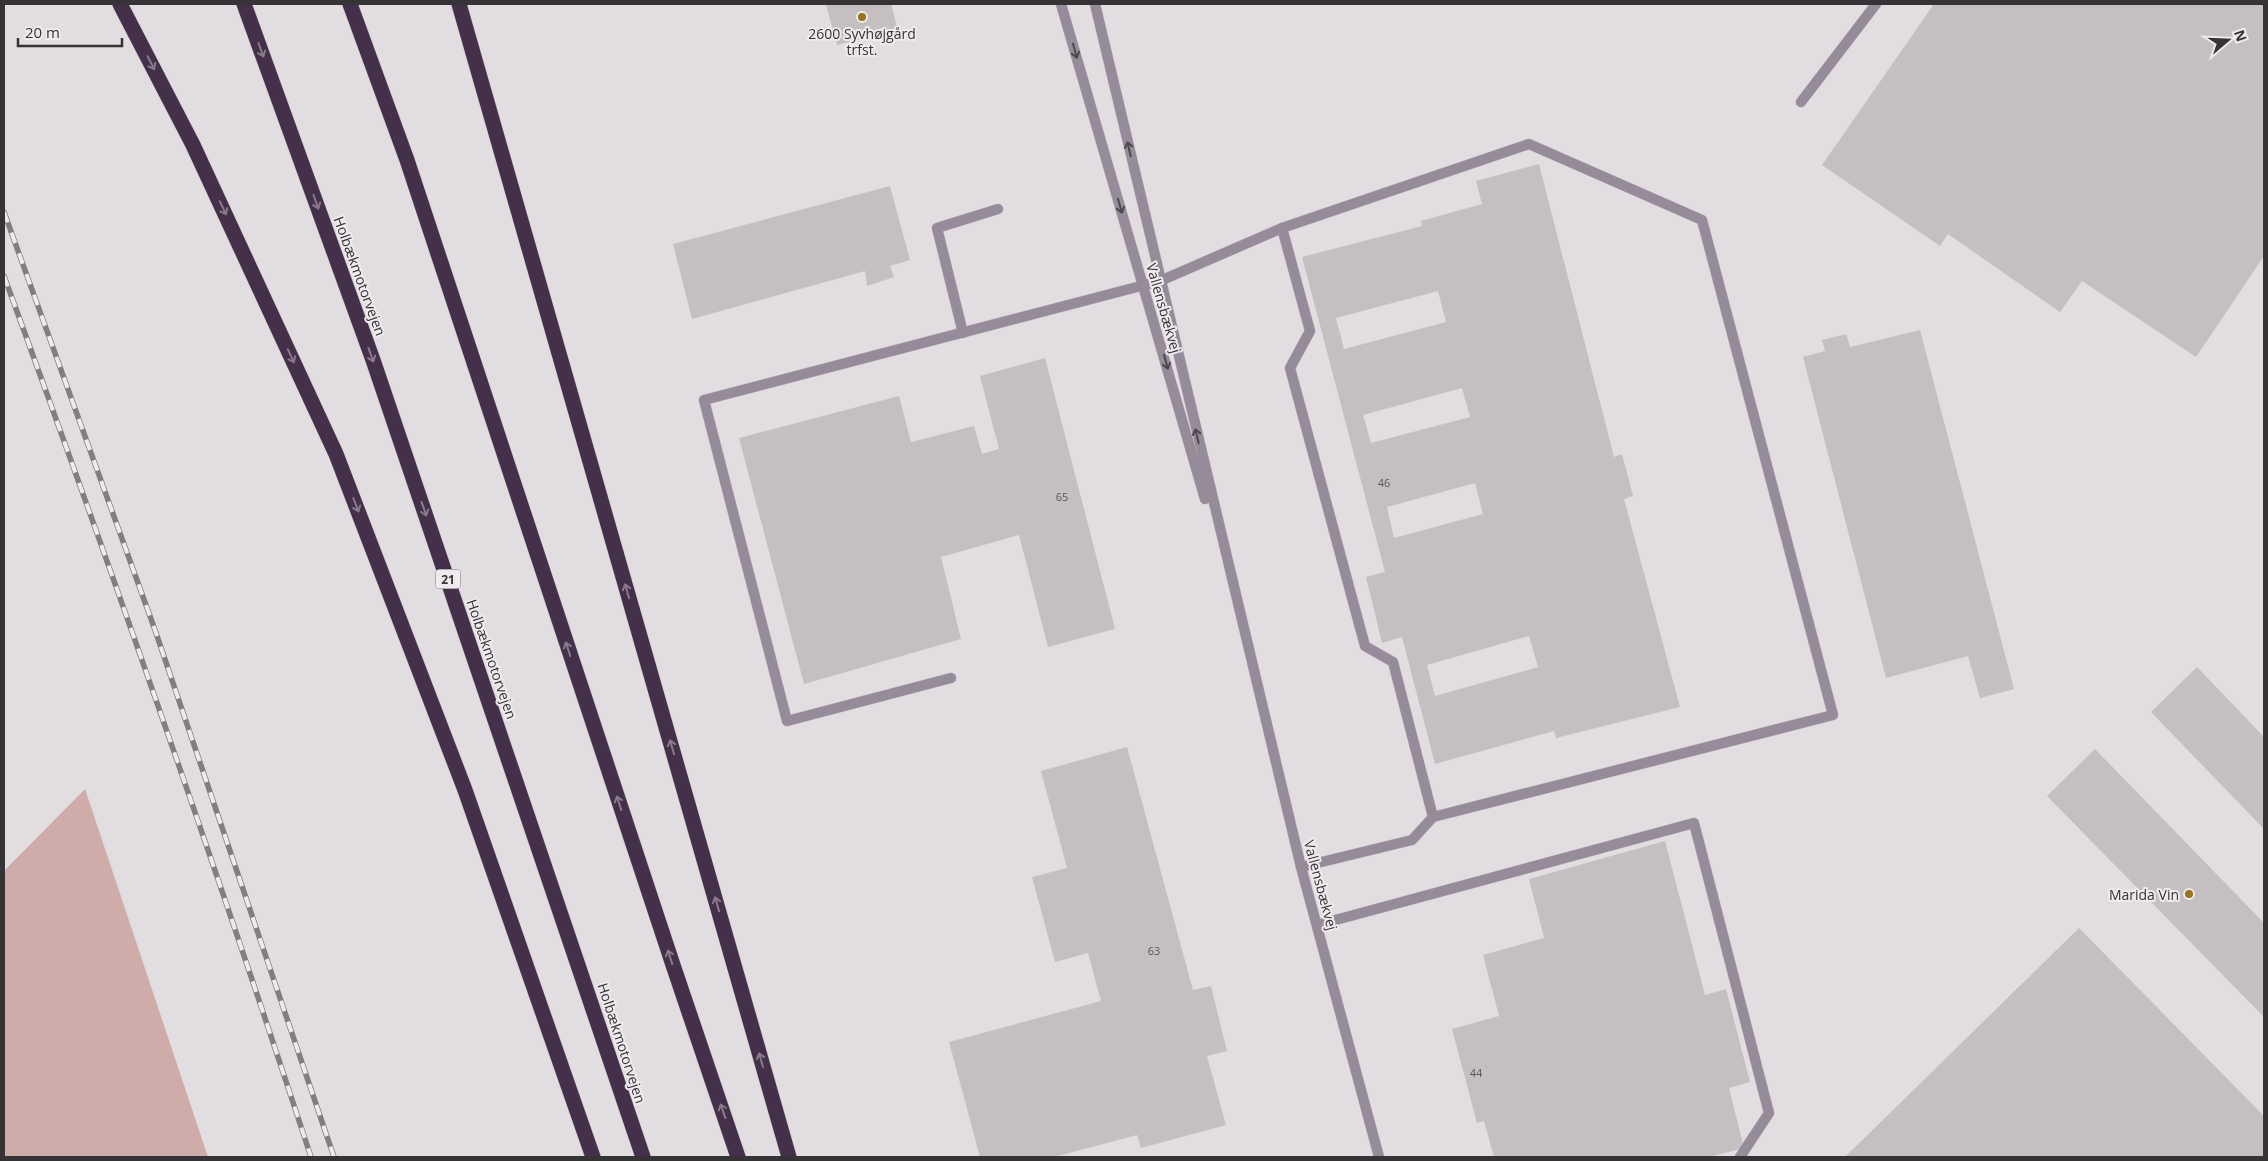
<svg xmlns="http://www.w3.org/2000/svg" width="2268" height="1161" viewBox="0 0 2268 1161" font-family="'Open Sans',sans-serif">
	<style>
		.green { fill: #cdacaa }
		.building { fill: #c5bfc1; fill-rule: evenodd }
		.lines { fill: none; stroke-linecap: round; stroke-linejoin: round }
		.service-casing { stroke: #bfbbbe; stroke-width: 11 }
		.tertiary-casing { stroke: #bfbbbe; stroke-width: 11 }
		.motorway-casing { stroke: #bfbbbe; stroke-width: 16 }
		.service { stroke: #968b99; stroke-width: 10 }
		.tertiary { stroke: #968b99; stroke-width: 10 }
		.motorway { stroke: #45304a; stroke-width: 15 }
		.rail-casing { stroke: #817d80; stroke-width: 5.5 }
		.rail { stroke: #efeaed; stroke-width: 4; stroke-dasharray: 11; stroke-linecap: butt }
		.oneway { stroke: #897a8b }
		.oneway2 { stroke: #4d494e }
		.poi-dot { fill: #98741e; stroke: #efeaed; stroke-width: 2 }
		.labels { text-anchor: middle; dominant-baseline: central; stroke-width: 4; stroke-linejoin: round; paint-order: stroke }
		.number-label { font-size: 11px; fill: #595658 }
		.shield { fill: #efeaed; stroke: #6d6a6c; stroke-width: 1 }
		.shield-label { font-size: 12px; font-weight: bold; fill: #353335 }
		.poi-label { font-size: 14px; fill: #353335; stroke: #efeaed }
		.street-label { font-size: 14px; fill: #353335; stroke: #efeaed }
	</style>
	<rect width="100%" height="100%" fill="#e2dde0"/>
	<path class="green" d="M85 789 208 1157H4V871Z"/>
	<g class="building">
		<path d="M826 4H891L898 30 837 45Z"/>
		<path d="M1934 4H2264V256L2196 357 2082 281 2060 312 1948 234 1940 246 1822 165Z"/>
		<path d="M1539 164 1614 457 1622 454 1633 496 1624 499 1680 707 1556 738 1554 731 1435 764 1402 637 1382 643 1366 577 1385 572 1302 257 1422 226 1421 221 1482 204 1476 181ZM1438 291 1446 322 1344 349 1336 318ZM1462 388 1470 417 1371 443 1363 415ZM1475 483 1483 514 1394 538 1387 507ZM1529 636 1538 667 1435 696 1427 665Z"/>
		<path d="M890 186 910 260 890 266 894 277 867 286 865 271 692 319 673 244Z"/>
		<path d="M1920 330 2014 689 1980 698 1968 656 1886 678 1803 357 1825 351 1822 340 1846 334 1850 347Z"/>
		<path d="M1045 358 1115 629 1048 647 1019 535 941 557 961 639 804 684 739 438 899 396 911 442 974 426 982 454 999 449 980 376Z"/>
		<path d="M2197 667 2264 737V829L2151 712Z"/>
		<path d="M1127 747 1193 990 1211 986 1227 1051 1207 1056 1226 1125 1141 1148 1137 1135 1054 1157H980L949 1042 1101 1001 1088 953 1055 962 1032 877 1067 868 1041 771Z"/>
		<path d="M2095 749 2264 923V1017L2047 796Z"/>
		<path d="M1665 841 1705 995 1726 989 1750 1082 1729 1088 1744 1148 1709 1157H1494L1484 1121 1477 1123 1452 1029 1499 1016 1483 955 1544 938 1529 879Z"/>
		<path d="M2079 928 2264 1116V1157H1845Z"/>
	</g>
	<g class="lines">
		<defs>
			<g id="service">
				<path d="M1801 102 1876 4"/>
				<path d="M1282 228 1310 331 1290 368 1365 646 1393 662 1433 817"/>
				<path d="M963 333 937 228 998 209"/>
				<path d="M951 678 787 721 704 400 1160 281 1282 228 1529 144 1702 220 1833 715 1433 817 1412 840 1301 867"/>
				<path d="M1317 925 1694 823 1769 1113 1740 1157"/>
			</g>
			<g id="tertiary">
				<path d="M1061 4 1205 499"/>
				<path d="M1095 4 1301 867 1379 1157"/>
			</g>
			<g id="motorway">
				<path d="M120 4 193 145 336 454 465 790 593 1157"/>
				<path d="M244 4 373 360 643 1157"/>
				<path d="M350 4 407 160 673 965 738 1157"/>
				<path d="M459 4 789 1157"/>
			</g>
		</defs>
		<use href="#service" class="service-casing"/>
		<use href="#tertiary" class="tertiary-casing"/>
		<use href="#motorway" class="motorway-casing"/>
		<use href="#service" class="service"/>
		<use href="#tertiary" class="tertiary"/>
		<use href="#motorway" class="motorway"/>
		<defs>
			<g id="rail">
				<path d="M4 212 155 630 334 1157"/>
				<path d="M4 276C111 568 214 861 311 1157"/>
			</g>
		</defs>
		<use href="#rail" class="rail-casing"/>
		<use href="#rail" class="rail"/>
	</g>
	<defs><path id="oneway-shaft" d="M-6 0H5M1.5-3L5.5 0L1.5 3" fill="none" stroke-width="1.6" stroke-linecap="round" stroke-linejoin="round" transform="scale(1.25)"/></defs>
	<g class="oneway">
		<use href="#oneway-shaft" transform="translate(261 50) rotate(70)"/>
		<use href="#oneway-shaft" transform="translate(151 63) rotate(63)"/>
		<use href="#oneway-shaft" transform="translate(316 202) rotate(70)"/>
		<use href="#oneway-shaft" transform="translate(223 208) rotate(65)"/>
		<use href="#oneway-shaft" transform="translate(371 355) rotate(70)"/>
		<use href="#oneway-shaft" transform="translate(291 356) rotate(65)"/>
		<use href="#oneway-shaft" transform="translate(356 505) rotate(69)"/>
		<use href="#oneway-shaft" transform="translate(424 509) rotate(71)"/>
		<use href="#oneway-shaft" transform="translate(627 591) rotate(-106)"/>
		<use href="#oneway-shaft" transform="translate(568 649) rotate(-108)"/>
		<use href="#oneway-shaft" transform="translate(672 747) rotate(-106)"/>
		<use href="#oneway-shaft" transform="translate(619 803) rotate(-108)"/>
		<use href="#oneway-shaft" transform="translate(717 904) rotate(-106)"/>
		<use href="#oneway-shaft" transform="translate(670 957) rotate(-108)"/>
		<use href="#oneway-shaft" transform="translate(761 1060) rotate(-106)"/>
		<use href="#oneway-shaft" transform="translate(723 1111) rotate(-109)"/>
	</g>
	<g class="oneway2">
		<use href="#oneway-shaft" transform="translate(1075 51) rotate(74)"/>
		<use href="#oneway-shaft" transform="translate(1129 149) rotate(-103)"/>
		<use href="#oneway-shaft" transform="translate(1120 206) rotate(74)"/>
		<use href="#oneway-shaft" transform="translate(1166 362) rotate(74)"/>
		<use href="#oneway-shaft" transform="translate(1197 436) rotate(-103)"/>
	</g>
	<g class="poi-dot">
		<circle cx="862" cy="17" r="5"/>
		<circle cx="2189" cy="894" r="5"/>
	</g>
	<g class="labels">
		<g class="number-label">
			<text x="1384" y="482">46</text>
			<text x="1062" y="496">65</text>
			<text x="1154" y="950">63</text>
			<text x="1476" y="1072">44</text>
		</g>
		<rect class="shield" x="435.5" y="569.5" width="25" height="19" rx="4"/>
		<g class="shield-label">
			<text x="448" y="579">21</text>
		</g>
		<g class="poi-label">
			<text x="862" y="33">2600 Syvhøjgård<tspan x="862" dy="16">trfst.</tspan></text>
			<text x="2179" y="894" text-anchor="end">Marida Vin</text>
		</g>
		<g class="street-label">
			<text transform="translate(360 276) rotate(70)">Holbækmotorvejen</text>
			<text transform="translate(1164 308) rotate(74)">Vallensbækvej</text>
			<text transform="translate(492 659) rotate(71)">Holbækmotorvejen</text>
			<text transform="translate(1321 885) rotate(75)">Vallensbækvej</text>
			<text transform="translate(622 1043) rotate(72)">Holbækmotorvejen</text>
		</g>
	</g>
	<rect width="2268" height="1161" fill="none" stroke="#353335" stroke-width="10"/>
	<g transform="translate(2228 40) rotate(71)" stroke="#efeaed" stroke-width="4" paint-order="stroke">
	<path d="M0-4L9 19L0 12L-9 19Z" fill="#353335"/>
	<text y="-8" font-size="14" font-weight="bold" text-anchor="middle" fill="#353335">N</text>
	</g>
	<path d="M18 38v8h104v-8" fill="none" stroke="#353335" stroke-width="2.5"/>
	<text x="25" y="38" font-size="15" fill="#353335" stroke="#efeaed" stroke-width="4" paint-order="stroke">20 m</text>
</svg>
